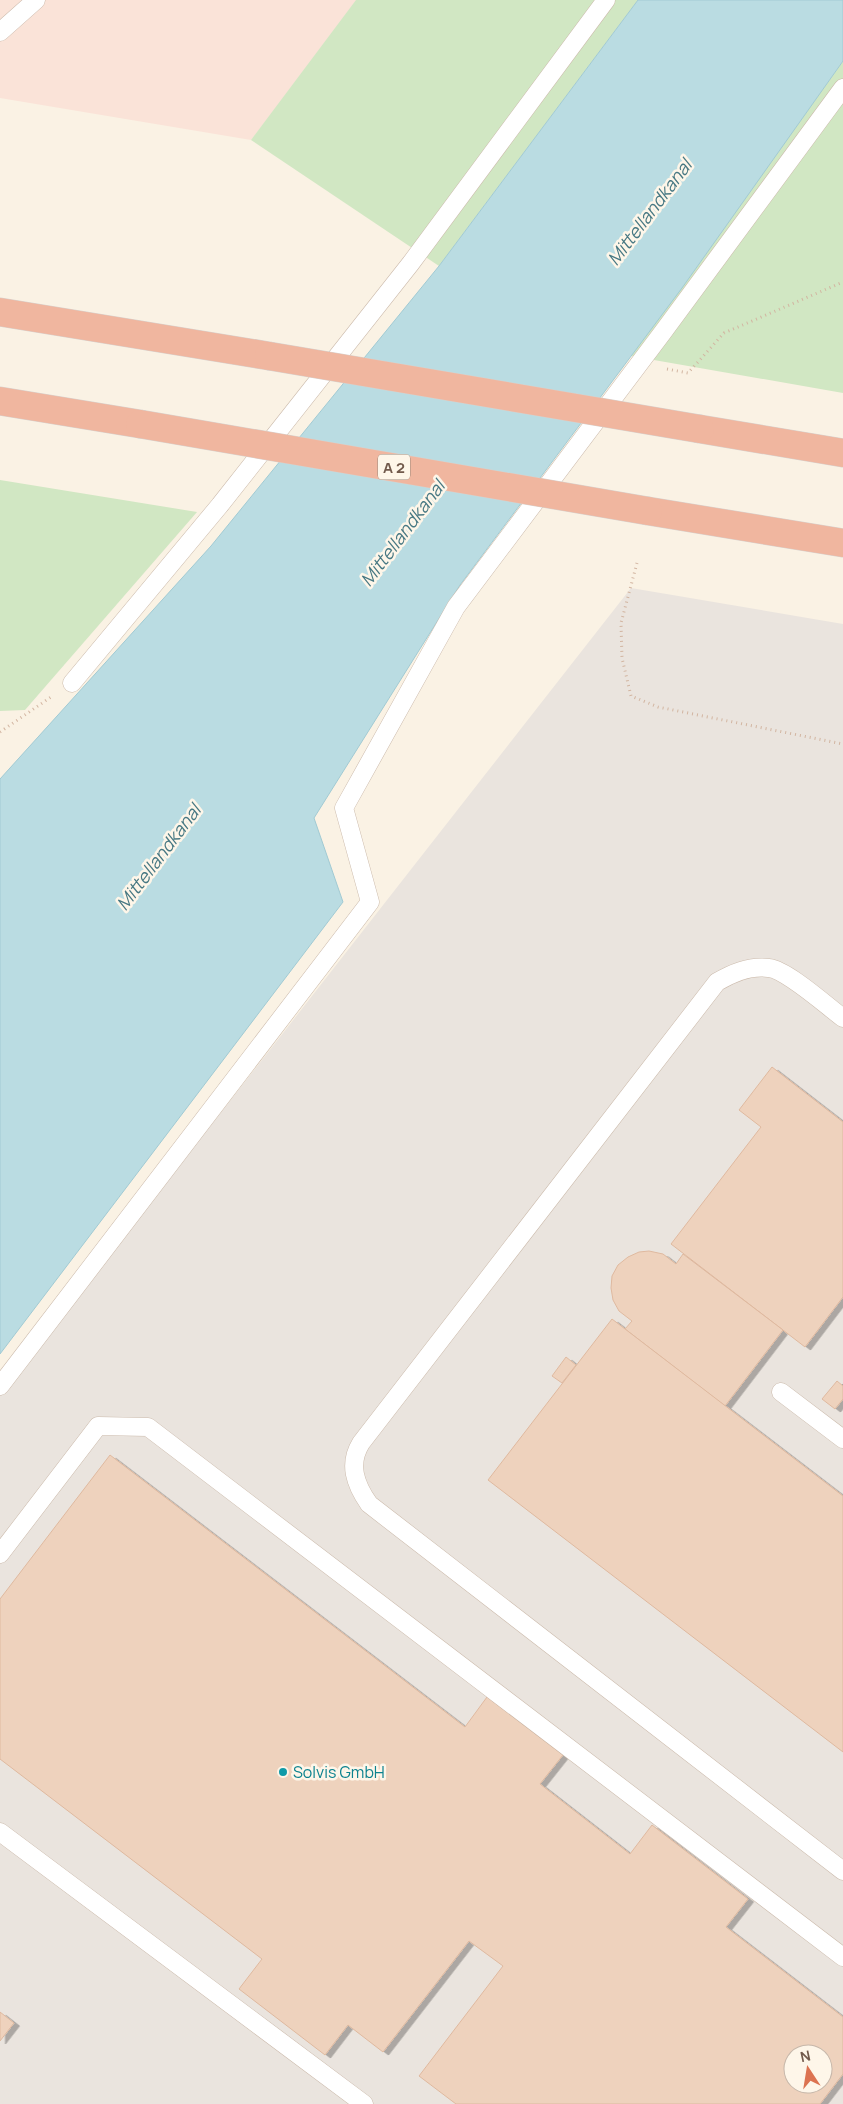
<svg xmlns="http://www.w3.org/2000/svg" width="843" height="2104" viewBox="0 0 843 2104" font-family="Manrope,sans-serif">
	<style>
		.commercial { fill: #fae3d8 }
		.industrial { fill: #eae4de; fill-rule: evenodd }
		.green { fill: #d1e7c3 }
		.water { fill: #badce2; stroke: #a1cad3 }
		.building { fill: #eed2bd; stroke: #dfb99f; fill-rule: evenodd; filter: url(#shadow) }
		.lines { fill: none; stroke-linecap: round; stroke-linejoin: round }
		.service-casing { stroke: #cbbaab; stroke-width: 19 }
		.motorway-casing { stroke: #d7d1cd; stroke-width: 29 }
		.path { stroke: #d2b5a1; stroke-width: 3; stroke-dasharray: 1 4; stroke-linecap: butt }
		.service { stroke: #fff; stroke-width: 18 }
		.motorway { stroke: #f0b69f; stroke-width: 28 }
		.motorway-bridge-casing { stroke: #d7d1cd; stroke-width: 29; stroke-linecap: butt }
		.motorway-bridge { stroke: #f0b69f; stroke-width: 28 }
		.culture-dot { fill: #0f9aa8; stroke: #fef6e9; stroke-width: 2 }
		.labels { text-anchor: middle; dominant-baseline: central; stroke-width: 5; stroke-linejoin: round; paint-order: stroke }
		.shield { fill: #fef6e9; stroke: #9b887a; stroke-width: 1 }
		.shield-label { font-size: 15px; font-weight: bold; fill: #71594b }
		.culture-label { font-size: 16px; fill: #0d838f; stroke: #fef6e9; text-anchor: start }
		.water-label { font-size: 18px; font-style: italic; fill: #477883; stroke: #fef6e9 }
	</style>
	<defs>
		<filter id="shadow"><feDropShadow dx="5.5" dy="3" stdDeviation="0" flood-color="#0004"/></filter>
	</defs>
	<rect width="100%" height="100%" fill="#faf2e4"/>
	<path class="commercial" d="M0 0H361L251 140 0 98Z"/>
	<path class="industrial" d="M631 588 843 624V2104H0V1395ZM793 2054H823V2084H793Z"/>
	<g class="green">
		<path d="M356 0H638L439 266 251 140Z"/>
		<path d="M843 61V393L631 356Z"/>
		<path d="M0 480 197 512 25 710 0 711Z"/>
	</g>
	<path class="water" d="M638 0H843V61L682 288 460 585 314 818 343 902 0 1354V779L211 546 439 266Z"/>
	<g class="building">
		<path d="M772 1067 843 1122V1297L805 1347 671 1244 761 1127 739 1110Z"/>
		<path d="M649 1251 663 1254 676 1264 683 1254 783 1330 725 1406 625 1329 632 1321 619 1311 613 1300 611 1288 612 1276 618 1265 628 1257 639 1252Z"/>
		<path d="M612 1319 843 1496V1752L488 1480Z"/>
		<path d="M566 1357 576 1365 562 1383 552 1376Z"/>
		<path d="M837 1381 843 1386V1399L835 1409 822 1399Z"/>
		<path d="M110 1455 465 1727 487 1697 563 1755 540 1784 630 1854 652 1825 748 1899 726 1927 843 2017V2074L820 2104H456L419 2076 503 1966 469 1941 383 2052 348 2025 325 2055 239 1989 262 1959 0 1759V1599ZM793 2054H823V2084H793Z"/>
		<path d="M0 2012 14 2023 0 2041Z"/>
	</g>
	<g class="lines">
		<defs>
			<g id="service">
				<path d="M0 32 36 0"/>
				<path d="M72 683 220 505 411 263 606 0"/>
				<path d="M843 1018C827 1006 787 970 769 968 750 965 732 973 717 982L361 1443C348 1464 355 1484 369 1504L843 1871"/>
				<path d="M0 1386 370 902 344 808 456 607 663 332 843 88"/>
				<path d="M781 1392 843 1439"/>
				<path d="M0 1554 98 1426 148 1427 843 1957"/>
				<path d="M0 1832 364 2104"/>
			</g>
			<g id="motorway">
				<path d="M0 312 269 356"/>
				<path d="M0 401 140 424"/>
				<path d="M700 429 843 453"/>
				<path d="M648 511 843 543"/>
			</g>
		</defs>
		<use href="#service" class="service-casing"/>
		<use href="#motorway" class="motorway-casing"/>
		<g class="path">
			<path d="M667 369 688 373 724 333 843 282"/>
			<path d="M637 563 621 623 622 658 631 696 658 707 843 744"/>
			<path d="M0 732 51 697"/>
		</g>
		<use href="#service" class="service"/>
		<use href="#motorway" class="motorway"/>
		<defs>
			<g id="motorway-bridge">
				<path d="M269 356 700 429"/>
				<path d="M140 424 648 511"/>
			</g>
		</defs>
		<use href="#motorway-bridge" class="motorway-bridge-casing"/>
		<use href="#motorway-bridge" class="motorway-bridge"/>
	</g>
	<circle class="culture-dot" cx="283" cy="1772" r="5"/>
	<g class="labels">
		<rect class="shield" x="378" y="454.5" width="32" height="25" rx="4"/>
		<g class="shield-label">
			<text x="394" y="467">A 2</text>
		</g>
		<g class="culture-label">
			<text x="293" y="1772">Solvis GmbH</text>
		</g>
		<g class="water-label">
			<text transform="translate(649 212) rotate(-53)">Mittellandkanal</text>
			<text transform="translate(402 533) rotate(-53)">Mittellandkanal</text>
			<text transform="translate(158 857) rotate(-53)">Mittellandkanal</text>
		</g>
	</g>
	<g transform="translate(808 2069) rotate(348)"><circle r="24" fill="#fef6e9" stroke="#c6b7aa"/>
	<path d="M0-4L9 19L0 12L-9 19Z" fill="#dc7351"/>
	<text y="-8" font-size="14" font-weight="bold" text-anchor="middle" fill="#71594b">N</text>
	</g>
</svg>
